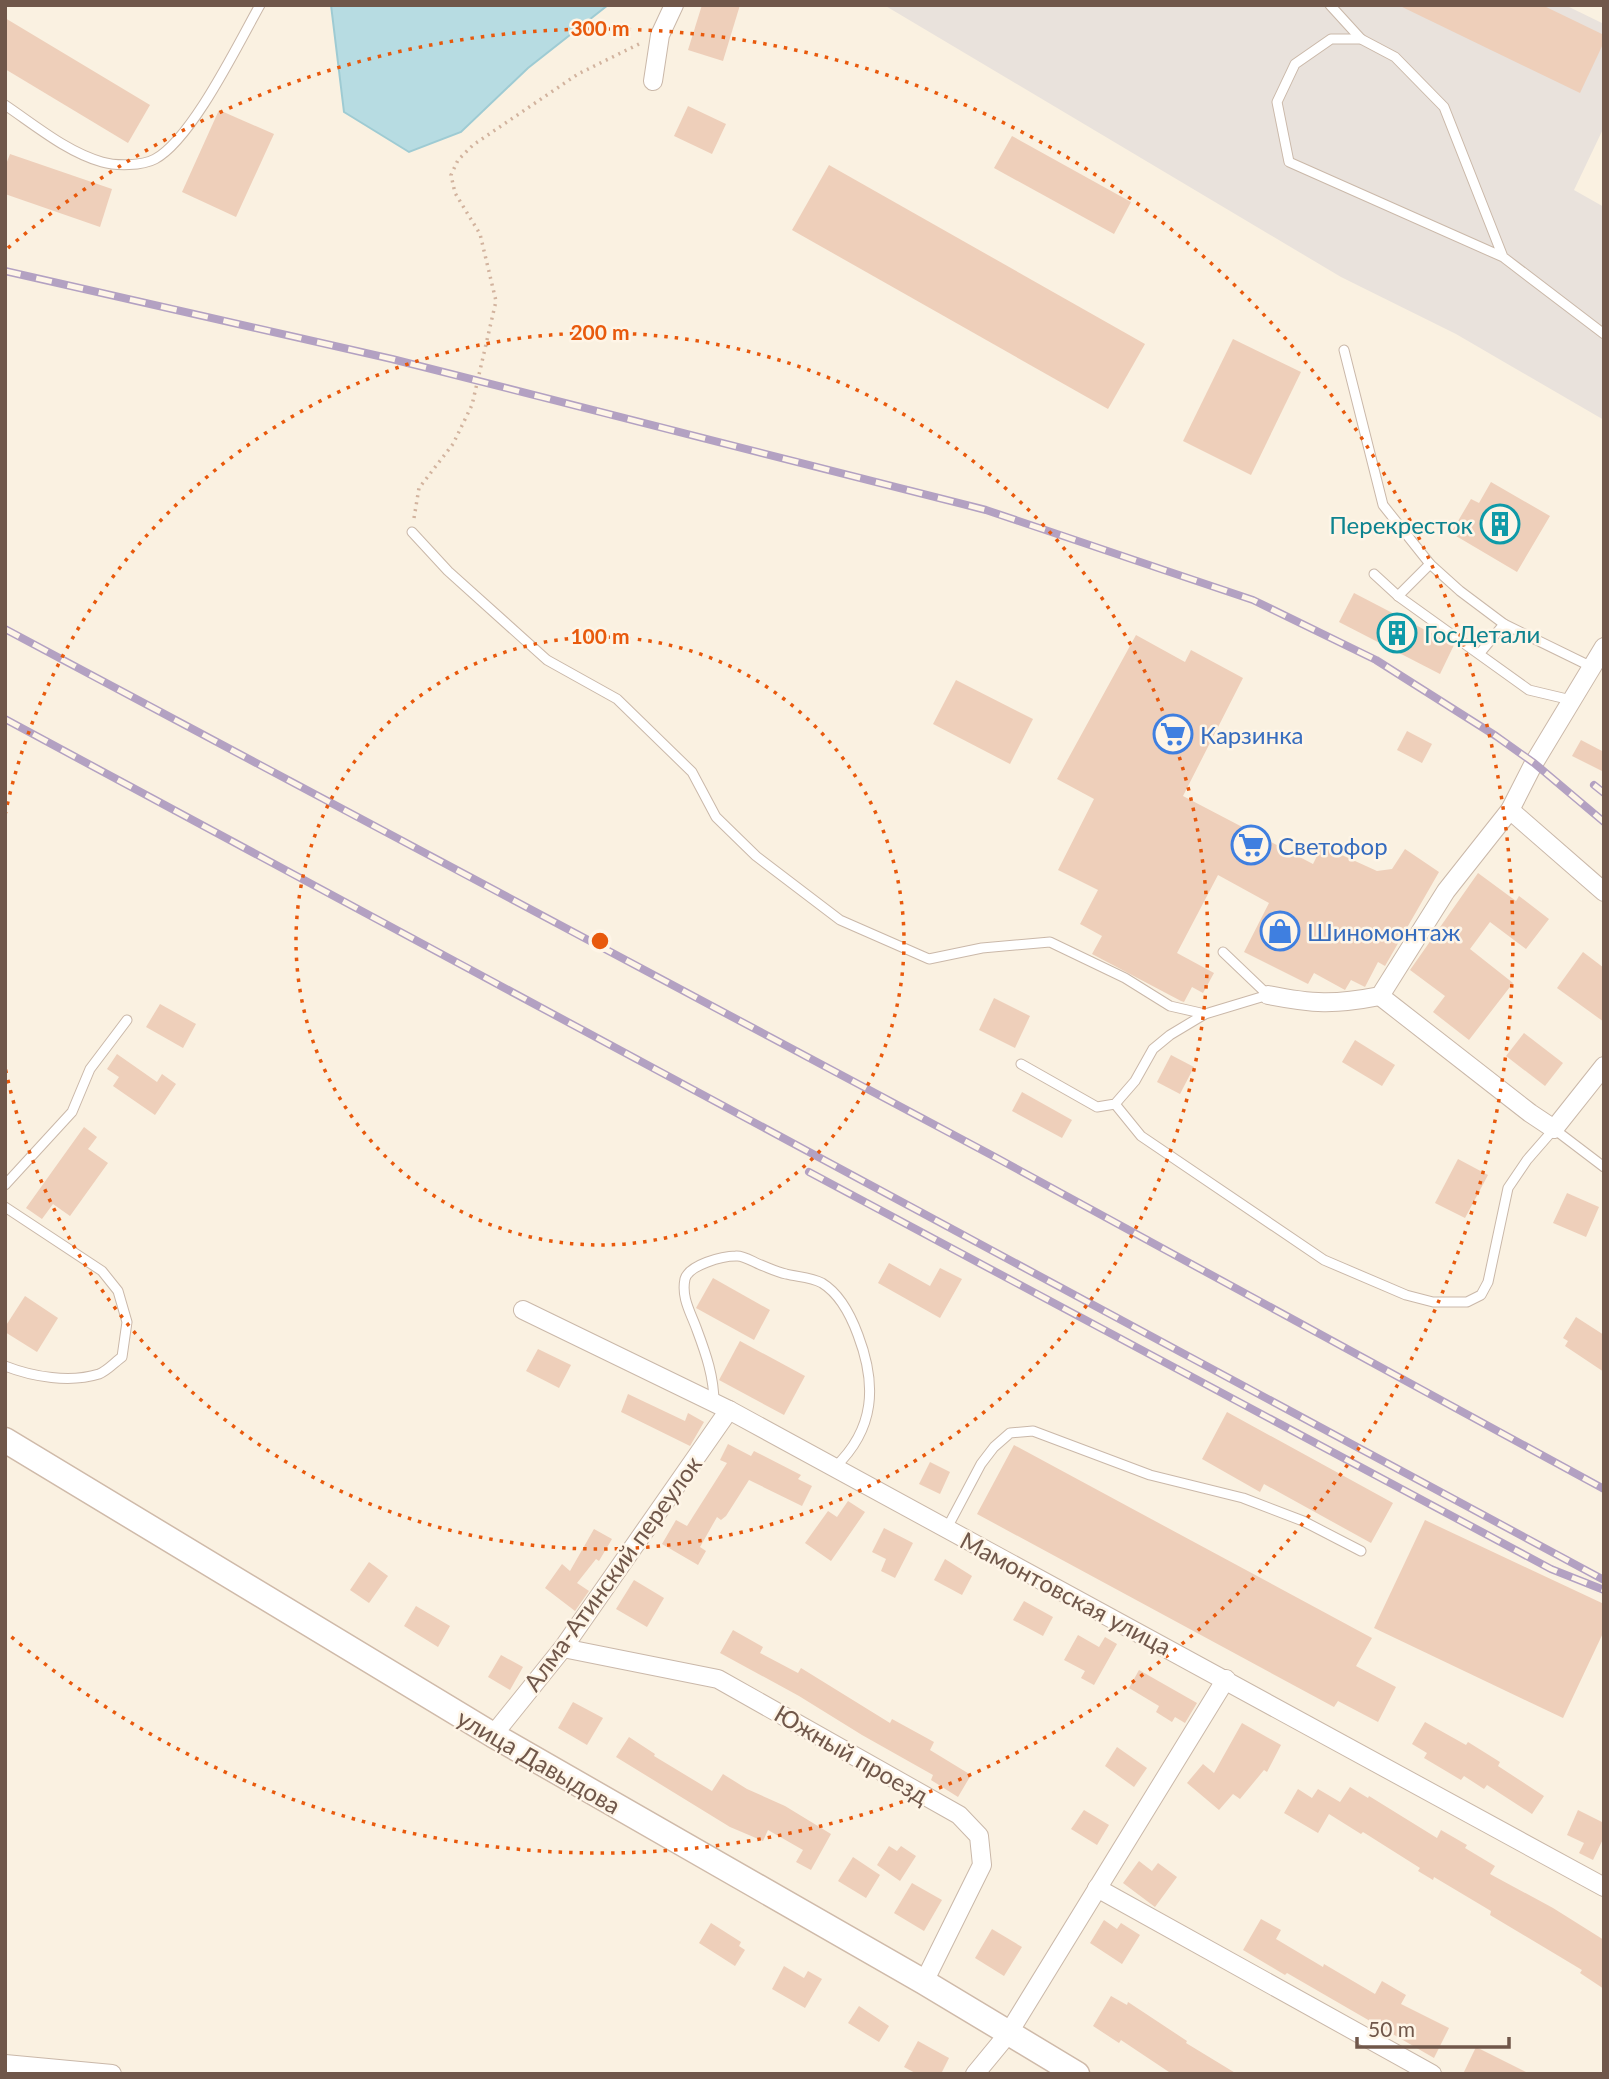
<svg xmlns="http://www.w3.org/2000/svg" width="1609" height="2079" viewBox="0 0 1609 2079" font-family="Lato,sans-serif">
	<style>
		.industrial { fill: #e9e2dc }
		.water { fill: #b7dce2; stroke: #9ecbd3; stroke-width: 2 }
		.building { fill: #eecfba }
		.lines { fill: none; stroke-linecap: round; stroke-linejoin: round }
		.lane-casing { stroke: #cab8a9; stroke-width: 11 }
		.street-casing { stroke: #cab8a9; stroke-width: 20 }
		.secondary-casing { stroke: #cfbaa9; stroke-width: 27 }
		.path { stroke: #d2b39e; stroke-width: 3.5; stroke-dasharray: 2 5; stroke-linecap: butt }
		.lane { stroke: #fff; stroke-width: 9 }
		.street { stroke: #fff; stroke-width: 18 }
		.secondary { stroke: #fff; stroke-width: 24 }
		.rail-casing { stroke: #b3a1c2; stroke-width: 8 }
		.rail { stroke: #fef5e7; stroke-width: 5; stroke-dasharray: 16; stroke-linecap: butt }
		.ring { fill: none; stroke: #e8590c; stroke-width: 3.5; stroke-dasharray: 3.5 7 }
		.labels { text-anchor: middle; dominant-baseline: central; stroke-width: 5; stroke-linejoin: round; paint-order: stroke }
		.culture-label { font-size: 24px; fill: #0d838f; stroke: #fef5e7; text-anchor: end }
		.shop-label { font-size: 24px; fill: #366cbe; stroke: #fef5e7; text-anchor: start }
		.street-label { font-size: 24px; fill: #70574a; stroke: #fef5e7 }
		.centre { fill: #e8590c; stroke: #fef5e7; stroke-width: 3.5 }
		.ring-label { font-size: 21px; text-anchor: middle; font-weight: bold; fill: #e8590c; stroke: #fef5e7; stroke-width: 5; stroke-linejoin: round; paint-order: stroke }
	</style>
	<rect width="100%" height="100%" fill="#faf1e1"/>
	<path class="industrial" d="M884 5H1565L1604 24V127L1574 190 1604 207V420L1456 334 1341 277Z"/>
	<path class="water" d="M331 5H608L528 68 461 132 409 152 344 112Z"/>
	<g class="building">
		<path d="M702 5H740L723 61 688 50Z"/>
		<path d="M1398 5H1542L1604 35V42L1580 93Z"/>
		<path d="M5 18 150 105 128 143 5 69Z"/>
		<path d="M688 106 726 124 712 154 674 136Z"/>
		<path d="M219 110 274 134 236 217 182 192Z"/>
		<path d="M1012 136 1131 202 1114 234 994 168Z"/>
		<path d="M10 154 112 189 100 227 5 194V167Z"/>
		<path d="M829 165 1145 344 1108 409 792 230Z"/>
		<path d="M1233 339 1301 372 1251 475 1183 441Z"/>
		<path d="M1491 482 1550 516 1517 572 1451 533 1471 499 1479 503Z"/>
		<path d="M1354 593 1454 645 1440 674 1339 622Z"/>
		<path d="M1136 635 1185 662 1191 650 1243 678 1183 796 1313 864 1322 846 1377 871 1392 869 1405 849 1439 872 1385 966 1378 962 1365 987 1351 980 1345 990 1314 973 1308 984 1244 952 1269 903 1218 875 1177 953 1214 973 1203 993 1192 987 1184 1002 1181 1001 1092 954 1102 936 1080 924 1098 890 1058 870 1094 799 1057 779Z"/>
		<path d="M956 680 1033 719 1010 764 933 724Z"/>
		<path d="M1407 731 1432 744 1422 763 1397 750Z"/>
		<path d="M1581 740 1604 752V772L1572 756Z"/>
		<path d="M1478 873 1516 901 1519 896 1549 919 1526 949 1490 922 1470 949 1513 983 1469 1040 1433 1012 1445 996 1410 970Z"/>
		<path d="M1583 952 1604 968V1022L1557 988Z"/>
		<path d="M994 998 1030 1016 1015 1048 979 1030Z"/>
		<path d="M160 1004 196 1024 183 1048 146 1027Z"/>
		<path d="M1524 1033 1563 1063 1545 1086 1506 1056Z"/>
		<path d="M1355 1040 1395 1065 1382 1086 1342 1062Z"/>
		<path d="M117 1054 157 1082 162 1074 176 1084 155 1115 113 1086 119 1077 107 1069Z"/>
		<path d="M1171 1055 1194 1067 1180 1094 1157 1082Z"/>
		<path d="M1022 1092 1072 1120 1062 1138 1012 1111Z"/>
		<path d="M84 1127 97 1137 88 1149 108 1163 70 1216 53 1204 42 1219 26 1208Z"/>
		<path d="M1458 1159 1488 1175 1465 1218 1435 1203Z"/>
		<path d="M1567 1193 1599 1207 1586 1237 1553 1223Z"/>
		<path d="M889 1263 930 1286 940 1268 962 1279 940 1318 878 1283Z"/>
		<path d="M713 1278 770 1310 754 1340 696 1308Z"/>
		<path d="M25 1296 58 1318 37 1352 5 1332V1327Z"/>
		<path d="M1576 1317 1604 1335V1372L1565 1346 1568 1341 1563 1338Z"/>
		<path d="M740 1341 805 1376 784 1415 719 1380Z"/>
		<path d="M538 1349 571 1365 559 1388 526 1371Z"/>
		<path d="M628 1394 685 1421 688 1413 704 1422 690 1446 621 1412Z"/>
		<path d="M1227 1412 1393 1503 1371 1543 1264 1484 1260 1492 1202 1459Z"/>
		<path d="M728 1444 751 1456 754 1451 801 1475 798 1479 812 1486 802 1506 749 1480 726 1516 721 1520 717 1517 700 1547 706 1551 698 1565 662 1544 676 1520 687 1526 727 1463 720 1460Z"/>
		<path d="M1014 1445 1372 1638 1356 1666 1396 1687 1378 1722 1338 1701 1334 1707 977 1514Z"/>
		<path d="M930 1462 950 1472 940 1494 919 1484Z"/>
		<path d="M848 1501 865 1512 831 1561 805 1543 828 1511 837 1517Z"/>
		<path d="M1425 1520 1604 1604V1631L1563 1718 1374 1628Z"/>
		<path d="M884 1528 913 1543 895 1578 881 1571 886 1559 872 1552Z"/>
		<path d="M594 1529 612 1539 599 1561 596 1559 577 1583 589 1591 575 1611 545 1588 562 1564 570 1571Z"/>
		<path d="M945 1559 972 1576 962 1595 934 1580Z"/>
		<path d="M369 1562 388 1576 369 1603 350 1590Z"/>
		<path d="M634 1580 664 1598 647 1627 616 1609Z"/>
		<path d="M1024 1601 1053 1617 1043 1636 1013 1620Z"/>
		<path d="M416 1606 450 1626 438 1647 404 1626Z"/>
		<path d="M733 1630 763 1647 760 1653 798 1673 801 1668 890 1723 892 1719 934 1742 930 1750 971 1775 958 1797 931 1780 933 1775 862 1735 799 1696 720 1653Z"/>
		<path d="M1078 1635 1099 1647 1105 1637 1117 1644 1094 1685 1081 1678 1085 1671 1064 1660Z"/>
		<path d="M501 1655 523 1667 510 1690 488 1677Z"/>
		<path d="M1139 1670 1197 1703 1185 1723 1175 1717 1172 1722 1156 1712 1159 1706 1129 1688Z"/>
		<path d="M573 1702 603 1718 587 1745 558 1728Z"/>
		<path d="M1425 1722 1466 1745 1468 1742 1500 1762 1498 1766 1544 1796 1532 1814 1487 1785 1484 1789 1464 1776 1461 1780 1424 1758 1427 1753 1412 1744Z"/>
		<path d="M1242 1723 1281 1745 1267 1772 1264 1770 1240 1799 1233 1794 1219 1810 1187 1783 1203 1764 1214 1773Z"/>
		<path d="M629 1737 655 1754 654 1756 712 1791 723 1774 747 1789 785 1806 831 1834 811 1870 796 1862 803 1850 768 1830 763 1841 730 1827 616 1757Z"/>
		<path d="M1117 1747 1147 1768 1134 1787 1105 1766Z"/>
		<path d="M1350 1787 1368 1798 1369 1796 1437 1838 1441 1830 1467 1845 1465 1848 1495 1866 1490 1874 1553 1908 1604 1940V1989L1580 1973 1582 1970 1490 1915 1491 1911 1434 1877 1433 1880 1418 1871 1420 1868 1363 1832 1361 1834 1329 1814 1318 1833 1284 1813 1298 1789 1312 1798 1318 1789 1340 1802Z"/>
		<path d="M1084 1810 1109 1825 1097 1845 1071 1829Z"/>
		<path d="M1578 1810 1604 1823V1837L1593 1860 1579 1853 1584 1843 1567 1835Z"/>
		<path d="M889 1846 897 1851 901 1846 916 1856 900 1881 877 1865Z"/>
		<path d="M853 1857 880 1875 866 1898 838 1881Z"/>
		<path d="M1139 1861 1152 1871 1158 1863 1177 1877 1155 1907 1123 1883Z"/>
		<path d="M912 1883 942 1900 924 1931 894 1913Z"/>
		<path d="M1261 1919 1281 1930 1276 1939 1323 1967 1324 1964 1375 1994 1382 1981 1406 1995 1401 2004 1449 2028 1434 2058 1287 1973 1285 1975 1243 1950Z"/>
		<path d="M1104 1920 1117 1929 1121 1923 1140 1935 1122 1964 1090 1943Z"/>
		<path d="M711 1923 741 1942 739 1946 745 1950 735 1966 699 1943Z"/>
		<path d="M992 1929 1022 1947 1004 1976 975 1958Z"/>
		<path d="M784 1966 804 1978 808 1971 822 1979 805 2008 772 1989Z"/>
		<path d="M1111 1996 1127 2005 1128 2002 1187 2041 1186 2043 1237 2074H1172L1121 2040 1119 2043 1093 2026Z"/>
		<path d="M859 2006 889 2026 879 2042 848 2023Z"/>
		<path d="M918 2041 949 2058 941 2074H917L904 2067Z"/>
		<path d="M1476 2047 1530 2074H1463Z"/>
	</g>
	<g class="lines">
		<defs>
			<g id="lane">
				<path d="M1330 5 1361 39"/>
				<path d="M5 105C36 126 67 152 102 162 116 166 142 166 155 159 192 139 238 44 260 5"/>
				<path d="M1503 257 1444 107 1395 57 1361 39H1331L1295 64 1277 102 1289 162 1503 257 1604 334"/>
				<path d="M1344 350 1383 505 1430 564 1460 591 1504 624 1592 667"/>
				<path d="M412 532 448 571 547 660 617 699 692 772 716 817 756 856 840 920 929 959 982 948 1050 942 1125 978 1170 1006 1205 1014 1268 995 1223 952"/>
				<path d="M1374 574 1398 596 1529 690 1571 700"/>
				<path d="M1398 596 1430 564"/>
				<path d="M1480 653 1504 624"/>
				<path d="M1021 1064 1097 1107 1115 1104 1135 1081 1153 1049 1170 1035 1205 1014"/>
				<path d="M1115 1104 1141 1136 1324 1260 1406 1295 1433 1302H1467L1481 1295 1488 1282 1508 1188 1527 1160 1554 1129 1604 1167"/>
				<path d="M5 1185 72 1112 90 1069 127 1020"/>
				<path d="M5 1207 102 1271 118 1291 127 1322 122 1357C115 1362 107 1371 99 1374 70 1383 33 1377 5 1366"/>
				<path d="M714 1403C714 1377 706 1354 697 1330 691 1313 681 1298 685 1279 689 1265 722 1256 736 1256 743 1255 753 1262 761 1265 769 1268 777 1272 786 1274 798 1277 811 1277 822 1283 840 1294 851 1316 858 1335 877 1385 875 1429 835 1467"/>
				<path d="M947 1528 981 1464 994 1447 1010 1433 1033 1431 1150 1475 1243 1498 1303 1521 1361 1551"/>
			</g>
			<g id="street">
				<path d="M653 81 660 35 674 5"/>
				<path d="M1510 810 1604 892"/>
				<path d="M1268 995C1313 1004 1334 1005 1380 996L1446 891 1510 810 1534 763 1604 647"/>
				<path d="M1380 996 1530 1113 1554 1129 1604 1066"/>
				<path d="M523 1310 729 1410 1604 1887"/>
				<path d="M563 1648 718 1679 959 1815 979 1836 982 1865 924 1982"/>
				<path d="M493 1735 563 1648 729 1410"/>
				<path d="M1097 1888 1432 2074"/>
				<path d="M5 2064 112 2074"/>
				<path d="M975 2074 1008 2034 1226 1679"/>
			</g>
			<path id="secondary" d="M5 1440 493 1735 924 1982 1077 2074"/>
		</defs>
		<use href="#lane" class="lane-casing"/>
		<use href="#street" class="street-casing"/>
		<use href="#secondary" class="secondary-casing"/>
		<path class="path" d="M414 518 419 488 453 444 472 405 496 301 480 234 455 193 451 175 458 160 473 145 578 74 639 44"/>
		<use href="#lane" class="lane"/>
		<use href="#street" class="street"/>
		<use href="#secondary" class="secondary"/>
		<defs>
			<g id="rail">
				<path d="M5 271 392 359 986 510 1253 600 1376 660 1496 736 1534 763 1604 822"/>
				<path d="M5 629 995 1157 1604 1489"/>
				<path d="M5 719 1604 1580"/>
				<path d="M1594 785 1604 793"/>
				<path d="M809 1172 1551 1569 1604 1590"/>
			</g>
		</defs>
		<use href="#rail" class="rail-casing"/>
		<use href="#rail" class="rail"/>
	</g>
	<g class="ring">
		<circle cx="600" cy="941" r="304"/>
		<path d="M5 815A608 608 0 1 1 5 1067"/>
		<path d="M8 248A912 912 0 1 1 8 1634"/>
	</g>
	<defs>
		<symbol id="building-ring" viewBox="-11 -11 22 22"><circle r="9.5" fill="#fef5e7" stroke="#0f9aa8" stroke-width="1.5"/><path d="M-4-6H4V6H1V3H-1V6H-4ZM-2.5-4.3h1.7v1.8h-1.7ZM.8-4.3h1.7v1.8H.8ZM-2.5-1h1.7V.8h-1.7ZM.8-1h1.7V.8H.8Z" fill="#0f9aa8"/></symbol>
		<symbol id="supermarket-ring" viewBox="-11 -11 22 22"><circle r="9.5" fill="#fef5e7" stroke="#3f7fe0" stroke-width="1.5"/><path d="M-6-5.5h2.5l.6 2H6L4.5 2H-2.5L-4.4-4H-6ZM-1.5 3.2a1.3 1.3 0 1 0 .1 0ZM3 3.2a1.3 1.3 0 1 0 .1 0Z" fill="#3f7fe0"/></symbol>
		<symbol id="shop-ring" viewBox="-11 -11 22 22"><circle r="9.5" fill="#fef5e7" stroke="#3f7fe0" stroke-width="1.5"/><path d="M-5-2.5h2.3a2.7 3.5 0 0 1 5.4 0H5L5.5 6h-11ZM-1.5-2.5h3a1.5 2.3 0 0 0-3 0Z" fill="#3f7fe0"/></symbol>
	</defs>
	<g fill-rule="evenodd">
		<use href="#building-ring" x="1478" y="502" width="44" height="44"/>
		<use href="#building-ring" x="1375" y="611" width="44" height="44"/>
		<use href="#supermarket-ring" x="1151" y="712" width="44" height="44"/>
		<use href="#supermarket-ring" x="1229" y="823" width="44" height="44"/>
		<use href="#shop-ring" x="1258" y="909" width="44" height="44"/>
	</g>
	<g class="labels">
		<g class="culture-label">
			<text x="1473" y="524">Перекресток</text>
			<text x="1424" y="633" text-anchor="start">ГосДетали</text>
		</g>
		<g class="shop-label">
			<text x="1200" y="734">Карзинка</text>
			<text x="1278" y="845">Светофор</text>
			<text x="1307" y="931">Шиномонтаж</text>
		</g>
		<g class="street-label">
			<text transform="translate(612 1573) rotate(-54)">Алма-Атинский переулок</text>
			<text transform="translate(1066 1593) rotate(28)">Мамонтовская улица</text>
			<text transform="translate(852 1754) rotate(30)">Южный проезд</text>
			<text transform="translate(539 1761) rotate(30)">улица Давыдова</text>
		</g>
	</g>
	<circle cx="600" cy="941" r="10" class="centre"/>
	<g class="ring-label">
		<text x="600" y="36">300 m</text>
		<text x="600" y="340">200 m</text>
		<text x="600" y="644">100 m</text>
	</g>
	<rect width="1609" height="2079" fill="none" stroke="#70574a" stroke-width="14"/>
	<path d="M1357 2037v10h152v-10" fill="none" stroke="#70574a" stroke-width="3.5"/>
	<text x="1368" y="2037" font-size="21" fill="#70574a" stroke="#fef5e7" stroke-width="5" paint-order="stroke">50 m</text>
</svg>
